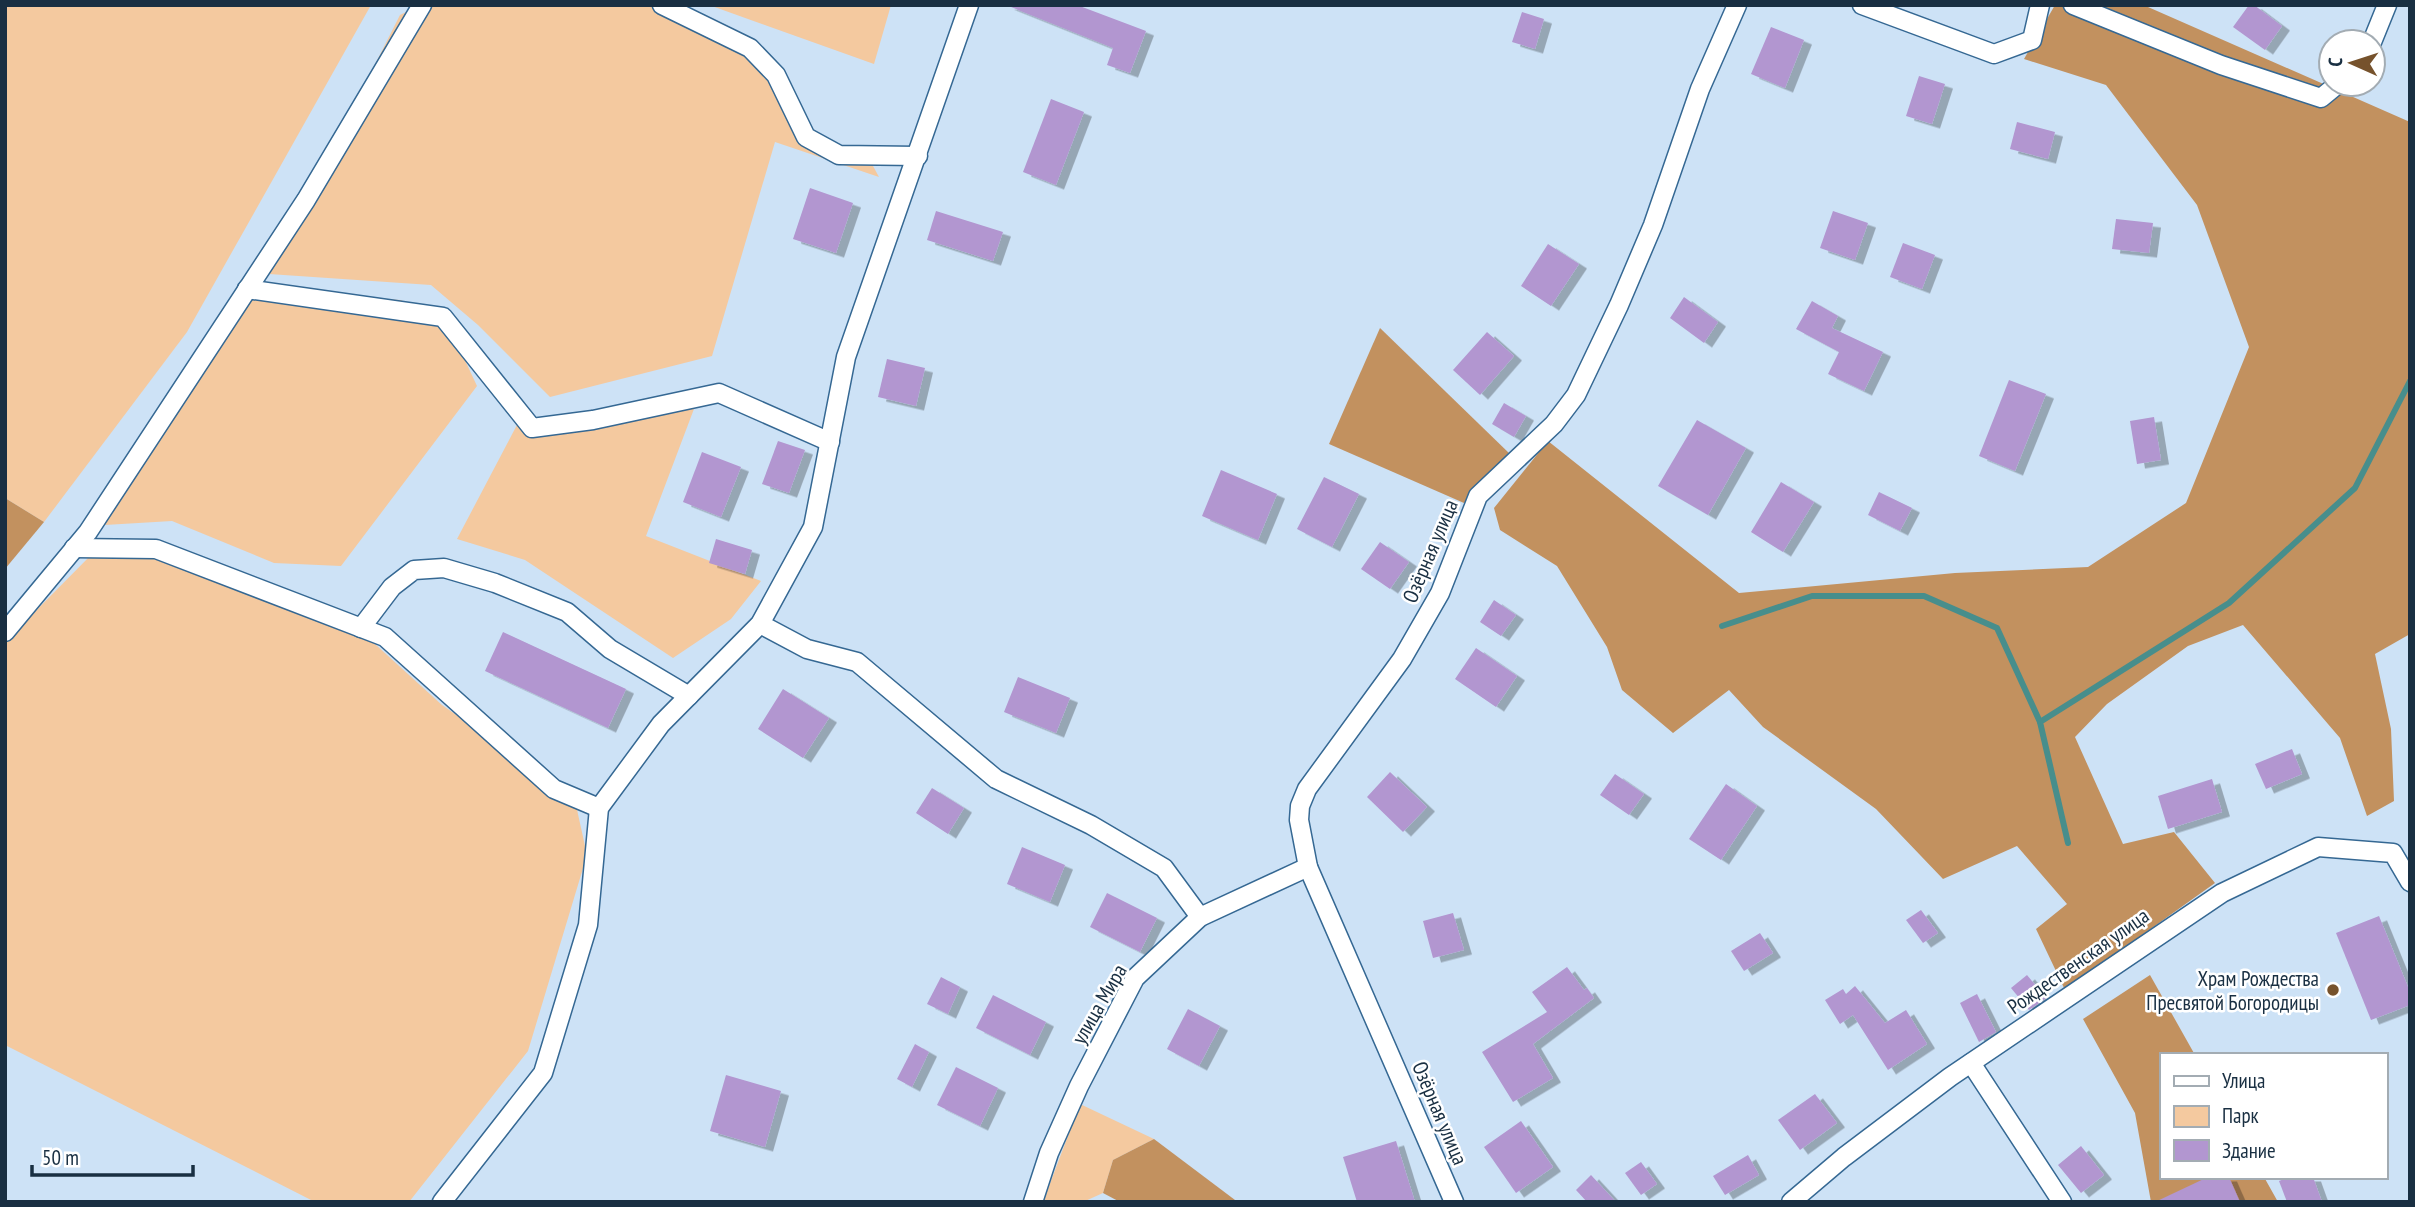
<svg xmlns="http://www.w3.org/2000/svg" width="2415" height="1207" viewBox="0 0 2415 1207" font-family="'PT Sans Narrow',sans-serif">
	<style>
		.green { fill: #f4c99f }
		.forest { fill: #c2915f }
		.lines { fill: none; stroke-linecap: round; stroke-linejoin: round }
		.stream { stroke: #478e8c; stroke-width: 6 }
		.building { fill: #b296d0; filter: url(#shadow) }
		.minor-casing { stroke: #356893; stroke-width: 21 }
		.minor { stroke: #fff; stroke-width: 18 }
		.poi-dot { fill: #76522c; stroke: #fff; stroke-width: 2.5 }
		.labels { text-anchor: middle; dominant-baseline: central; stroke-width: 5; stroke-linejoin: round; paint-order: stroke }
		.street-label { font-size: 21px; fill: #192f42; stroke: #fff }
		.poi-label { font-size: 21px; fill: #192f42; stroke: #fff; text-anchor: end }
	</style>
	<defs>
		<filter id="shadow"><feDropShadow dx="8" dy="4.5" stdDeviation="0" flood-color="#0004"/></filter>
	</defs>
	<rect width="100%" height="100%" fill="#cde2f6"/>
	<g class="green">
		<path d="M5 5H371L187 332 44 522 5 498Z"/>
		<path d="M420 5H668L750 40 813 139 867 155 879 177 775 142 712 356 550 397 478 325 431 285 269 274 400 15Z"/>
		<path d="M709 5H891L874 64Z"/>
		<path d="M252 293 401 300 450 328 477 386 341 566 274 563 172 521 88 526Z"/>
		<path d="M700 393 646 536 761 581 731 619 673 658 525 560 457 539 518 423Z"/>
		<path d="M177 551 364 634 442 705 574 796 587 855 528 1051 409 1202H315L5 1045V642L93 553Z"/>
		<path d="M1080 1104 1154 1139 1113 1160 1103 1193 1083 1202H1043Z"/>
	</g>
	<g class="forest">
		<path d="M2055 5 2148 7 2410 122V634L2375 654 2391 729 2394 801 2367 816 2340 738 2243 625 2188 646 2107 704 2075 737 2123 844 2174 832 2215 883 2065 990 2036 929 2067 904 2017 846 1943 879 1876 809 1763 727 1729 690 1673 733 1622 690 1607 647 1557 566 1500 530 1494 508 1548 441 1739 593 1955 573 2088 567 2186 503 2249 347 2197 205 2106 85 2024 59Z"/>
		<path d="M1380 328 1511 455 1464 503 1329 444Z"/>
		<path d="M5 498 44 522 5 569Z"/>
		<path d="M2150 975 2195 1055H2161V1177H2264L2278 1202H2151L2135 1113 2083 1019Z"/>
		<path d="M1154 1139 1235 1200 1236 1202H1120L1103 1193 1113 1160Z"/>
	</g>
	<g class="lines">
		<g class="stream">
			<path d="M1722 626 1812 596H1924L1997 628 2040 722"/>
			<path d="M2068 843 2040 722 2229 603 2355 488 2410 381"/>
		</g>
	</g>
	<g class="building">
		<path d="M1006 5H1077L1146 31 1130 73 1107 65 1113 48Z"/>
		<path d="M2249 5H2254L2282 26 2265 50 2233 27Z"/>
		<path d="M1522 12 1544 19 1535 49 1512 42Z"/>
		<path d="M1771 27 1804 40 1785 88 1751 74Z"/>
		<path d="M1919 76 1945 84 1932 124 1906 116Z"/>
		<path d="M1051 99 1084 112 1056 185 1023 172Z"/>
		<path d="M2017 122 2055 132 2048 159 2010 149Z"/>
		<path d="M810 188 853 203 836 253 793 239Z"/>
		<path d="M936 211 1003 232 993 261 927 240Z"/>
		<path d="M1833 211 1868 223 1855 260 1820 248Z"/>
		<path d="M2116 219 2153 223 2149 253 2112 249Z"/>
		<path d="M1903 243 1935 255 1922 289 1890 277Z"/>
		<path d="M1548 244 1579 264 1551 306 1521 286Z"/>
		<path d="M1684 297 1718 322 1704 343 1670 318Z"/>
		<path d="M1812 301 1838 316 1832 328 1883 352 1864 391 1828 374 1839 352 1796 329Z"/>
		<path d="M1487 332 1514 356 1480 395 1453 370Z"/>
		<path d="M887 359 925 368 916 406 878 397Z"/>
		<path d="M2009 380 2046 394 2015 471 1979 456Z"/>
		<path d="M1504 403 1526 416 1514 437 1492 424Z"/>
		<path d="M2154 417 2161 460 2137 464 2130 421Z"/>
		<path d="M1697 420 1746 448 1708 515 1658 486Z"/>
		<path d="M778 441 805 450 789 493 762 484Z"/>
		<path d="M702 452 741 467 721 517 683 502Z"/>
		<path d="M1221 470 1277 494 1258 540 1202 516Z"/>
		<path d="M1324 477 1359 494 1332 547 1297 529Z"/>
		<path d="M1781 482 1814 502 1783 552 1751 532Z"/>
		<path d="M1879 492 1912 508 1900 531 1868 515Z"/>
		<path d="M716 539 752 550 745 574 709 563Z"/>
		<path d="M1380 542 1409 562 1390 589 1361 569Z"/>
		<path d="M1494 600 1516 615 1501 636 1480 622Z"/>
		<path d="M503 632 626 689 608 728 485 671Z"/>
		<path d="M1476 648 1517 676 1496 707 1455 679Z"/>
		<path d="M1018 677 1070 698 1056 733 1004 712Z"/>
		<path d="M783 689 829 718 803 758 758 729Z"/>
		<path d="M2292 749 2302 774 2266 789 2255 764Z"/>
		<path d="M1390 772 1427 807 1403 832 1367 797Z"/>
		<path d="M1615 774 1644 794 1629 815 1600 795Z"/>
		<path d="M2212 779 2222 812 2168 829 2158 796Z"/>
		<path d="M1726 784 1757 806 1721 860 1689 839Z"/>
		<path d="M932 788 964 808 948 834 916 813Z"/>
		<path d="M1022 847 1065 865 1050 902 1007 884Z"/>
		<path d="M1107 893 1157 918 1140 952 1090 927Z"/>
		<path d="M1921 910 1938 933 1923 943 1906 920Z"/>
		<path d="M1453 913 1464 950 1433 958 1423 921Z"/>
		<path d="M2379 916 2410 992V1005L2371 1020 2336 933Z"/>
		<path d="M1760 933 1773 953 1744 971 1731 951Z"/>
		<path d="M1567 967 1584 990 1587 988 1594 998 1533 1044 1553 1078 1513 1102 1482 1052 1547 1012 1532 992Z"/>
		<path d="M2027 975 2046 998 2029 1010 2011 988Z"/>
		<path d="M941 977 960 987 948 1014 927 1004Z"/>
		<path d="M1855 986 1885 1023 1906 1010 1927 1044 1888 1070 1853 1015 1840 1024 1825 1000 1843 989 1846 994Z"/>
		<path d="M1977 994 1996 1032 1979 1042 1960 1003Z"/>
		<path d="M993 995 1046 1022 1030 1055 976 1028Z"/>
		<path d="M1188 1009 1220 1026 1199 1066 1167 1049Z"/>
		<path d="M915 1044 929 1052 912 1087 897 1079Z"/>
		<path d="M956 1067 998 1088 980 1126 937 1105Z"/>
		<path d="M726 1075 781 1091 765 1147 710 1131Z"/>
		<path d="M1815 1094 1837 1123 1800 1150 1778 1120Z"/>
		<path d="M1521 1121 1553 1167 1516 1193 1484 1147Z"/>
		<path d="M1396 1141 1415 1202H1357L1343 1157Z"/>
		<path d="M2081 1146 2104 1175 2081 1193 2058 1165Z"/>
		<path d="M1748 1155 1759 1175 1725 1195 1713 1176Z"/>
		<path d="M1641 1162 1657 1184 1641 1195 1625 1173Z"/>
		<path d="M1591 1175 1616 1202H1587L1576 1190Z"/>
		<path d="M2208 1177H2229L2240 1202H2155Z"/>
		<path d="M2289 1177H2313L2322 1202H2287L2279 1181Z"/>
	</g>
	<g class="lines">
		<defs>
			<g id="minor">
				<path d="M662 5 750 48 776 75 806 137 839 155 918 156"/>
				<path d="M1862 5 1994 54 2032 40 2040 5"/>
				<path d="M2073 5 2221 65 2321 98 2338 84"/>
				<path d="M2372 42 2387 5"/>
				<path d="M247 289 443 317 532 428 593 420 719 393 830 442"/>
				<path d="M74 548 156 549 385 637 554 789 599 808"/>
				<path d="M760 624 807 649 857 662 996 779 1091 825 1164 868 1200 917"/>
				<path d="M361 628 392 587 414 570 444 568 495 583 567 612 610 649 689 696"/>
				<path d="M5 632 88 532 306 200 422 5"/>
				<path d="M1971 1063 2062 1202"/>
				<path d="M442 1202 543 1073 588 925 599 808 661 724 760 624 813 527 846 357 969 5"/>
				<path d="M1033 1202 1049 1153 1079 1086 1135 978 1200 917 1308 867"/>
				<path d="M1454 1202 1308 867 1299 820 1300 806 1307 789 1402 659 1440 593 1478 496 1554 424 1576 395 1619 305 1653 225 1700 89 1737 5"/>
				<path d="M1791 1202 1844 1157 1950 1077 2222 893 2318 847 2393 853 2410 882"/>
			</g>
		</defs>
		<use href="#minor" class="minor-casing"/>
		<use href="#minor" class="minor"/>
	</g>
	<circle class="poi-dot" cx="2333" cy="990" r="7"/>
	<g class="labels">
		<g class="street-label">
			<text transform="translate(1430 551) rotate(-67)">Озёрная улица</text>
			<text transform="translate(2078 961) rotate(-35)">Рождественская улица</text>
			<text transform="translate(1099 1004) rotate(-60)">улица Мира</text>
			<text transform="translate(1440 1113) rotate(67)">Озёрная улица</text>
		</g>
		<g class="poi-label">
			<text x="2319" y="978">Храм Рождества<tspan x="2319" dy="24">Пресвятой Богородицы</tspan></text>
		</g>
	</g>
	<rect width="2415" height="1207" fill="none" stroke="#192f42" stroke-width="14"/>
	<rect x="2160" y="1053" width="228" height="126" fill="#ffffff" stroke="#a3acb3" stroke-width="2"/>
	<rect x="2174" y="1076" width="35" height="10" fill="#ffffff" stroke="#a3acb3" stroke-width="2"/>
	<text x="2222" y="1088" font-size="21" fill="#192f42">Улица</text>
	<rect x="2174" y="1106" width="35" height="21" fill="#f4c99f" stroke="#a3acb3" stroke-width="2"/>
	<text x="2222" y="1123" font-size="21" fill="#192f42">Парк</text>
	<rect x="2174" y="1140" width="35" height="21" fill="#b296d0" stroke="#a3acb3" stroke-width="2"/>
	<text x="2222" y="1158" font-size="21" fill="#192f42">Здание</text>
	<g transform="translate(2352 63) rotate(273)"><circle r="33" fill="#ffffff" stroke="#a3acb3" stroke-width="2"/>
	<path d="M0-5L12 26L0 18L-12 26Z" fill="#76522c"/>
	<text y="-10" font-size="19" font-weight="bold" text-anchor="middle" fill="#192f42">С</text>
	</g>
	<path d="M32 1165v10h161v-10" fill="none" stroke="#192f42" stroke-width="3.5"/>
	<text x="42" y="1165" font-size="21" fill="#192f42" stroke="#ffffff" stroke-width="5" paint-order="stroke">50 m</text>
</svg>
